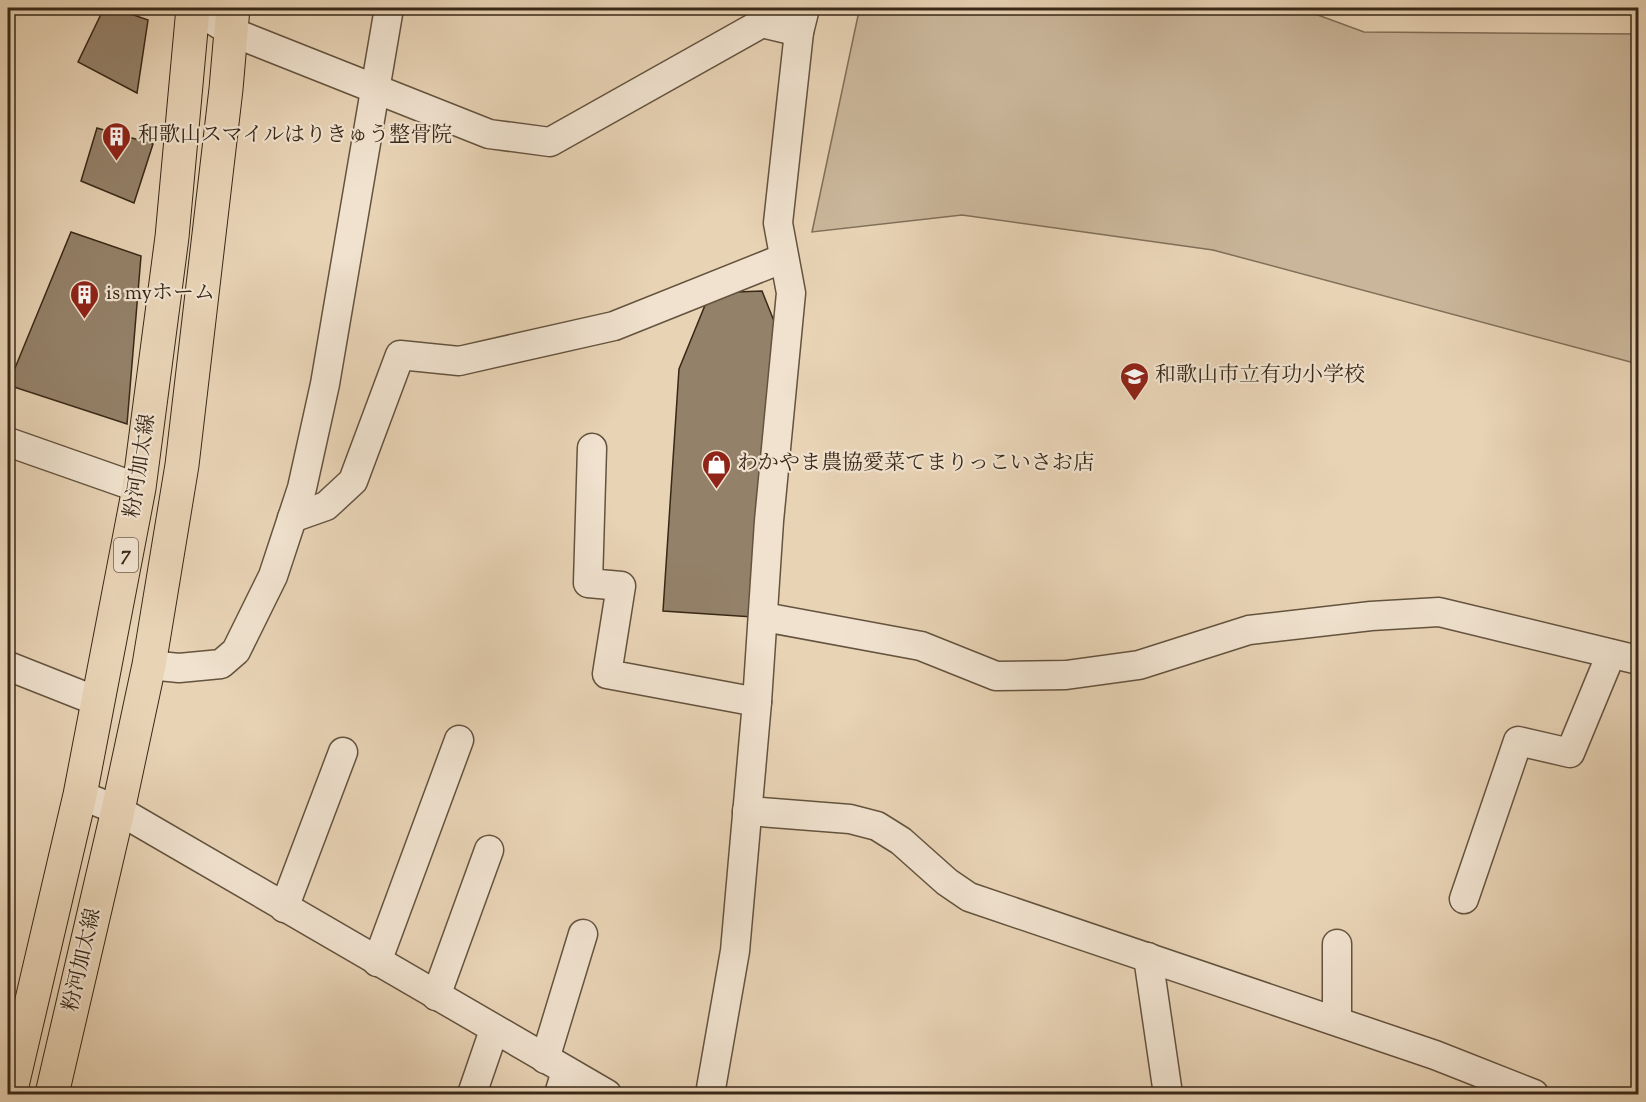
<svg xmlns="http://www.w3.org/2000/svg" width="1646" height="1102" viewBox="0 0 1646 1102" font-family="'Sorts Mill Goudy','Noto Serif JP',serif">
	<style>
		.green { fill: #cab69a; stroke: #816f58; stroke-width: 1.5 }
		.building { fill: #948169; stroke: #382817; stroke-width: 1.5 }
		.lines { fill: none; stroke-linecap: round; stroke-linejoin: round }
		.street-casing { stroke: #64533e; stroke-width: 31 }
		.primary-casing { stroke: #382817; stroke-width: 35 }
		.street { stroke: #f0e2cf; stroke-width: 28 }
		.primary { stroke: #e8d3b5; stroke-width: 33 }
		.labels { text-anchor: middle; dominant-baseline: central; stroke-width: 4.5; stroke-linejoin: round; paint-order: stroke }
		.shield { fill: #f0e2cf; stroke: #6f604e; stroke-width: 1.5 }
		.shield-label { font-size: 20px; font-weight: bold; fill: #382817 }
		.poi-label { font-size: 21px; fill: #382817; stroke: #f0e2cf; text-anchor: start }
		.street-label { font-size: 21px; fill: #382817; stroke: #f0e2cf }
	</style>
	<rect width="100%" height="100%" fill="#e8d3b5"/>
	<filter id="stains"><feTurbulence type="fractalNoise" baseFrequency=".00333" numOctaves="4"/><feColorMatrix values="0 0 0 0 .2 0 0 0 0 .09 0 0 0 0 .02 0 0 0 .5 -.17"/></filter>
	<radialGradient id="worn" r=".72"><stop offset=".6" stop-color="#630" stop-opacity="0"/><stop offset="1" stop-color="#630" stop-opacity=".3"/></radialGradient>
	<path class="green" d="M875 8H1299L1364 32 1638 34V364L1213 250 962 215 812 232 859 11Z"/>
	<g class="building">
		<path d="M104 8H114L148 20 137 93 78 62Z"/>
		<path d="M97 128 153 144 134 203 81 181Z"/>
		<path d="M71 232 141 256 127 424 8 385Z"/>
		<path d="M762 291 774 321 753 617 663 611 679 369 710 293Z"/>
	</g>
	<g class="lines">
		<defs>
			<g id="street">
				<path d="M193 8 232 32 489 134 550 142 762 23 799 32"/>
				<path d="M8 442 139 488"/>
				<path d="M592 448 588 583 621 586 607 674 757 702"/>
				<path d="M292 518 326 506 353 481 400 355 459 361 614 326 784 258"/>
				<path d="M764 617 921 646 996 676 1066 675 1139 665 1249 630 1371 616 1439 612 1638 660"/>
				<path d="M149 665 179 668 221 664 236 651 273 576 302 488 325 384 389 8"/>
				<path d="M8 666 99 702"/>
				<path d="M80 795 118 810 607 1094"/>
				<path d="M747 811 850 819 877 826 901 841 947 882 969 897 1435 1055 1534 1094"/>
				<path d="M1464 899 1518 741 1570 753 1611 654"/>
				<path d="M284 908 343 752"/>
				<path d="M1337 944V1021"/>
				<path d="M1148 957 1168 1094"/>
				<path d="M377 962 459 740"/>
				<path d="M436 996 489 850"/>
				<path d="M545 1059 583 934"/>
				<path d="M472 1094 494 1030"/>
				<path d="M559 1094 566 1071"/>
				<path d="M710 1094 735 951 757 702 769 521 791 293 778 223 799 32 805 8"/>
			</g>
			<g id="primary">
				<path d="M10 1094 80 795 139 488 172 237 193 8"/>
				<path d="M52 1094 118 810 149 665 182 465 226 89 233 8"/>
			</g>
		</defs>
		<use href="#street" class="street-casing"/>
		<use href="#primary" class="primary-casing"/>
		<use href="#street" class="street"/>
		<use href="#primary" class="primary"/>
	</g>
	<defs>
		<symbol id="building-pin" viewBox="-11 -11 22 30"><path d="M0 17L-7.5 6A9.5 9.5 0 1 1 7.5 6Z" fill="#8f2418" stroke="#f0e2cf"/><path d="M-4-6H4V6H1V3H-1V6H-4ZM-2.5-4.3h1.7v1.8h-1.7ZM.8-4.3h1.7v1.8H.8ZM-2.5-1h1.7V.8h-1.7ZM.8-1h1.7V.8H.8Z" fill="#fff"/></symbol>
		<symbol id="school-pin" viewBox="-11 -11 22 30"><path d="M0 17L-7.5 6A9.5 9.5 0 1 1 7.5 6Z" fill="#8f2418" stroke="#f0e2cf"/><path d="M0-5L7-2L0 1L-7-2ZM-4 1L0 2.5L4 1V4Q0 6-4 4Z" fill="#fff"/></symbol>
		<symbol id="shop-pin" viewBox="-11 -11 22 30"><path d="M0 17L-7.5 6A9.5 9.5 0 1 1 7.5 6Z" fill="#8f2418" stroke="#f0e2cf"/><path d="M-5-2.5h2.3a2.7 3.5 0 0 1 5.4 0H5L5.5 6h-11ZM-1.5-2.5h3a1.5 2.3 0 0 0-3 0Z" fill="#fff"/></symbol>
	</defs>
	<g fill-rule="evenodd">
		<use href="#building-pin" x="100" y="120" width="33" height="45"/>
		<use href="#building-pin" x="68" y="278" width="33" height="45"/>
		<use href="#school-pin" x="1118" y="360" width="33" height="45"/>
		<use href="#shop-pin" x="700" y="448" width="33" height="45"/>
	</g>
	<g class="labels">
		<rect class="shield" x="114" y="538" width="24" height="34" rx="4.5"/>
		<g class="shield-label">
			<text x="126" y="555">7</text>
		</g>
		<g class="poi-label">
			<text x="138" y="136">和歌山スマイルはりきゅう整骨院</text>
			<text x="106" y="294">is myホーム</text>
			<text x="1155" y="376">和歌山市立有功小学校</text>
			<text x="737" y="464">わかやま農協愛菜てまりっこいさお店</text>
		</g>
		<g class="street-label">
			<text transform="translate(141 466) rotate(-81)">粉河加太線</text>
			<text transform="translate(83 960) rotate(-77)">粉河加太線</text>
		</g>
	</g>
	<rect width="1646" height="1102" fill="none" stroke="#e8d3b5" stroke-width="30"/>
	<rect x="9" y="9" width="1628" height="1084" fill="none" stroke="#382817" stroke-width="3"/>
	<rect x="15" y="15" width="1616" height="1072" fill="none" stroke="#382817" stroke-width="1.5"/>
	<rect width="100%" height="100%" filter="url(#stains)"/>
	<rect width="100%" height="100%" fill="url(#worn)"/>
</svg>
